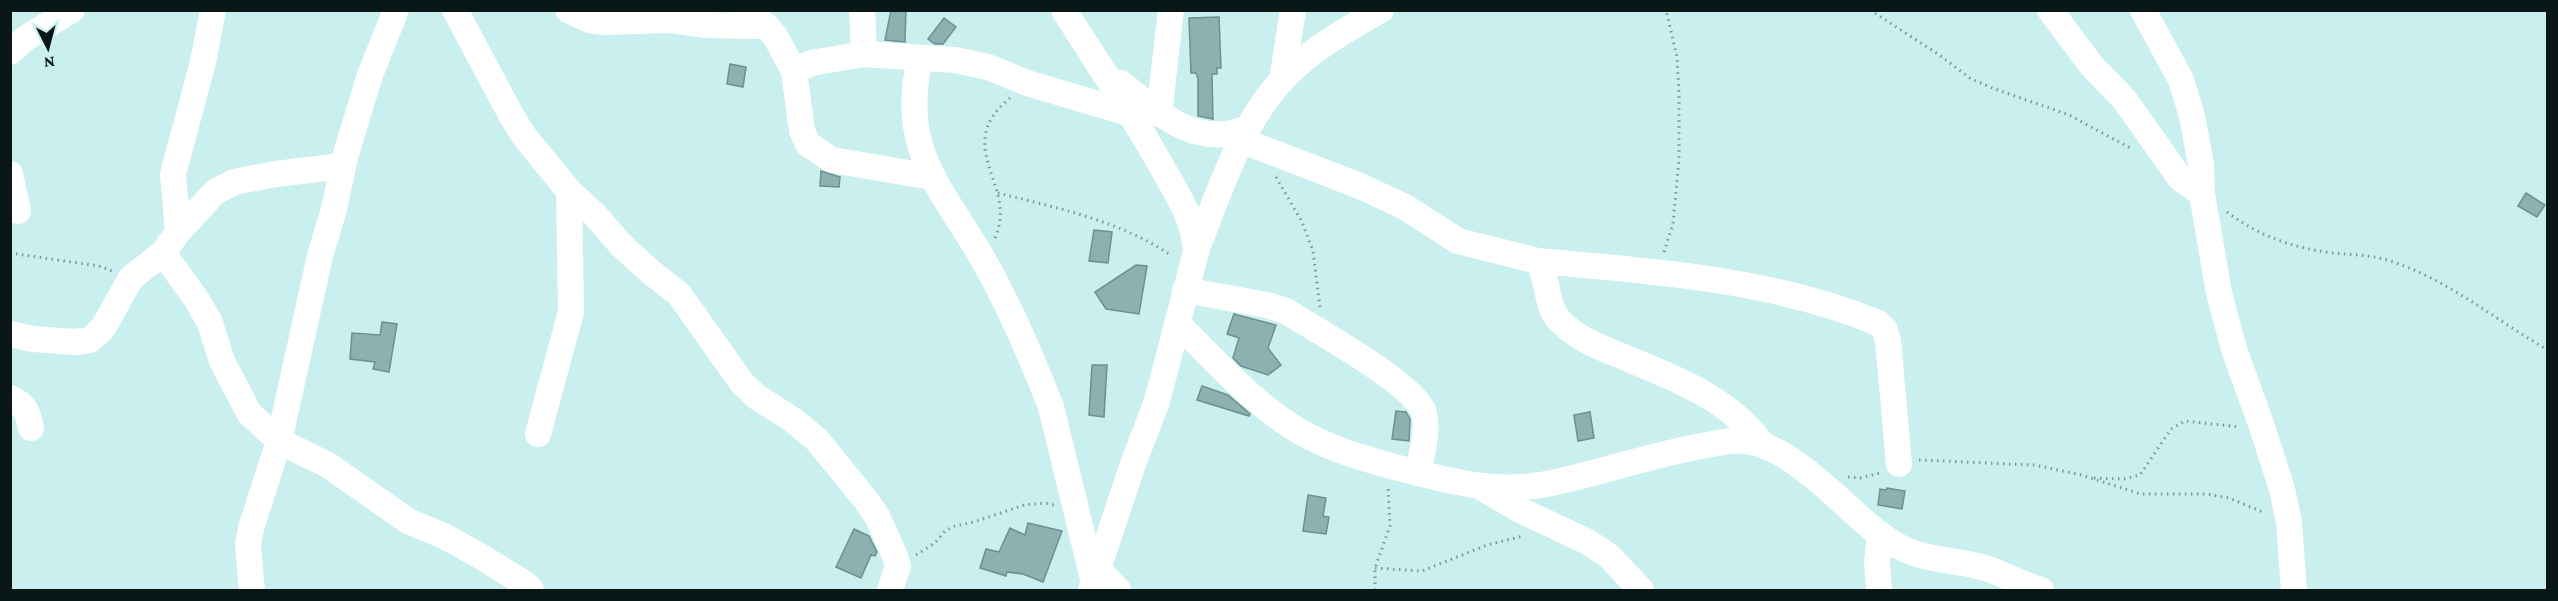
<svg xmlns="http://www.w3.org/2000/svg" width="2558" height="601" viewBox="0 0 2558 601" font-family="'Crimson Pro',serif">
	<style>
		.building { fill: #8cb1b0; stroke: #6c908f; stroke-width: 1.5 }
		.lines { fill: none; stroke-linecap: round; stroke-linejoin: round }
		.path { stroke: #7b9797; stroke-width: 3; stroke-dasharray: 1.5 4.5; stroke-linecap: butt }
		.minor { stroke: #fff; stroke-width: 26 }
	</style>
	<rect width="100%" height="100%" fill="#c9efee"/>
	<g class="building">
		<path d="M891 10H906L905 42 885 40Z"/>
		<path d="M1219 17 1221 68H1217V74H1212L1213 119 1198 116V79L1196 73H1191L1189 18Z"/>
		<path d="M944 18 956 27 943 44H935L928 39Z"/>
		<path d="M730 64 746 67 743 87 727 84Z"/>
		<path d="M821 171 840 177 839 187 820 186Z"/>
		<path d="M2526 193 2545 205 2537 217 2518 206Z"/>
		<path d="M1094 230 1112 232 1108 263 1089 261Z"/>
		<path d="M1136 265 1147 266 1139 314 1106 309 1095 292Z"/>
		<path d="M1234 314 1276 325 1268 348 1281 365 1268 375 1241 366 1233 358 1239 338 1227 334Z"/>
		<path d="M382 322 397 324 389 372 373 369 375 362 350 359 352 333 380 335Z"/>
		<path d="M1092 365H1107L1104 417 1089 415Z"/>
		<path d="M1202 386 1228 395 1250 414 1249 416 1197 400Z"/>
		<path d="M1396 411 1406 412 1410 419 1409 441 1392 439Z"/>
		<path d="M1590 412 1594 438 1578 441 1574 415Z"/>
		<path d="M1887 488 1905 491 1902 509 1878 505 1880 489 1886 490Z"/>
		<path d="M1308 495 1326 498 1323 516 1329 517 1326 534 1303 531Z"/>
		<path d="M1028 523 1062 531 1043 582 1023 574 1007 572 1006 576 980 568 986 549 999 552 1010 528 1025 535Z"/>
		<path d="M854 529 869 536 877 552 875 556 871 555 861 578 836 567Z"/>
	</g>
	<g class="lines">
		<g class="path">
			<path d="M1870 10 1938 54 1971 79 1995 89 2069 115 2132 149"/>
			<path d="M1276 177 1302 222 1313 251 1320 307"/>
			<path d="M998 193C1057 208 1121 221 1172 256"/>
			<path d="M2227 212C2259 236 2293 248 2333 253 2354 255 2376 255 2396 263 2451 282 2497 321 2548 350"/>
			<path d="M995 238C1019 185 950 147 1010 98"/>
			<path d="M1664 252 1673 224 1679 159V94L1677 57 1666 10"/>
			<path d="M10 253 99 266 112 271"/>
			<path d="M1919 460 2034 465 2081 475 2141 494H2207L2229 498 2265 513"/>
			<path d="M1848 477 1860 478 1880 473"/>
			<path d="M2094 478 2124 479 2140 475 2171 429 2185 421 2240 427"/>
			<path d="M916 555 935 543 945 531 955 526 974 522 1024 505 1045 503 1054 505"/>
			<path d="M1375 568 1422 571 1487 545 1523 536"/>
			<path d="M1375 590V568L1390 526 1388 487"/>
		</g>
		<g class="minor">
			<path d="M455 10 511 115 524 136 569 191 595 215 621 245 652 273 679 294 742 383 757 397 793 420 817 440 865 499 877 516 895 556 898 566 890 590"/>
			<path d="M568 10 589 20 605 22 670 20 704 25 766 26"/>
			<path d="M743 10 766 26 775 36 794 71 802 131 808 144 832 160 932 177"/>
			<path d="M862 10 864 54"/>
			<path d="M1064 10C1097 63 1132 113 1162 167 1177 194 1195 220 1196 252L1157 401 1133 464 1091 590"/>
			<path d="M2050 10 2091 65 2124 99 2180 178 2202 194"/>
			<path d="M2143 10 2181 80 2192 116 2201 164 2202 194 2219 293 2234 349 2262 427 2282 489 2289 522 2294 590"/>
			<path d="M10 52 26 38 72 10"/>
			<path d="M920 59C898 151 943 189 984 261 1010 307 1032 358 1051 407L1094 583"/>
			<path d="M794 71 811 63 864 54 955 60 988 67 1027 83 1132 114"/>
			<path d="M1282 80 1293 10"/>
			<path d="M1121 83C1158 113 1198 150 1248 128"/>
			<path d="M1159 114 1171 10"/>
			<path d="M1243 141 1360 186 1405 207 1458 241 1538 261C1549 278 1545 305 1559 320 1578 340 1602 348 1626 358 1679 380 1728 398 1763 445"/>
			<path d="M10 174 18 211"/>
			<path d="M178 232 173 174 203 62 213 10"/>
			<path d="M1196 251C1218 195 1241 123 1283 79 1311 49 1346 30 1381 10"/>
			<path d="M163 253 197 300 210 323 222 361 249 413 279 441 328 465 408 521 444 536 480 556 524 583 531 590"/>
			<path d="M1538 261C1650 271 1773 279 1878 323L1885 330 1888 341 1899 464"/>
			<path d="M1185 290 1267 305 1286 311C1314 329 1415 384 1424 413 1429 430 1421 455 1418 473"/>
			<path d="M1177 323C1212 357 1248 398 1288 424 1320 446 1358 457 1395 467 1448 481 1497 495 1552 483 1603 472 1654 454 1707 445 1719 443 1733 439 1745 441 1791 445 1843 506 1878 533 1914 561 1938 557 1978 566 1999 571 2020 584 2041 590"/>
			<path d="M10 334 33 339 75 342 90 340 103 328 131 278 163 253 178 232 215 192 234 182 276 174 342 166"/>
			<path d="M10 398C26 405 28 413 31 428"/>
			<path d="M538 434 571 312 569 191"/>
			<path d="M1484 489 1522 511 1588 542 1609 556 1641 590"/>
			<path d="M1098 569 1118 590"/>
			<path d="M252 590 248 545 251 528 279 441 320 256 334 209 345 157 370 75 396 10"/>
			<path d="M1879 590 1877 562 1880 534"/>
		</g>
	</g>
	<rect width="2558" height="601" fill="none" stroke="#091717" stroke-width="24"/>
	<g transform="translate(48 48) rotate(174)" stroke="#c9efee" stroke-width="4.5" paint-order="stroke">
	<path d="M0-4.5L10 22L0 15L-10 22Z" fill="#091717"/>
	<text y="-9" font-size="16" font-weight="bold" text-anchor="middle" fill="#091717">N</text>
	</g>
</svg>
